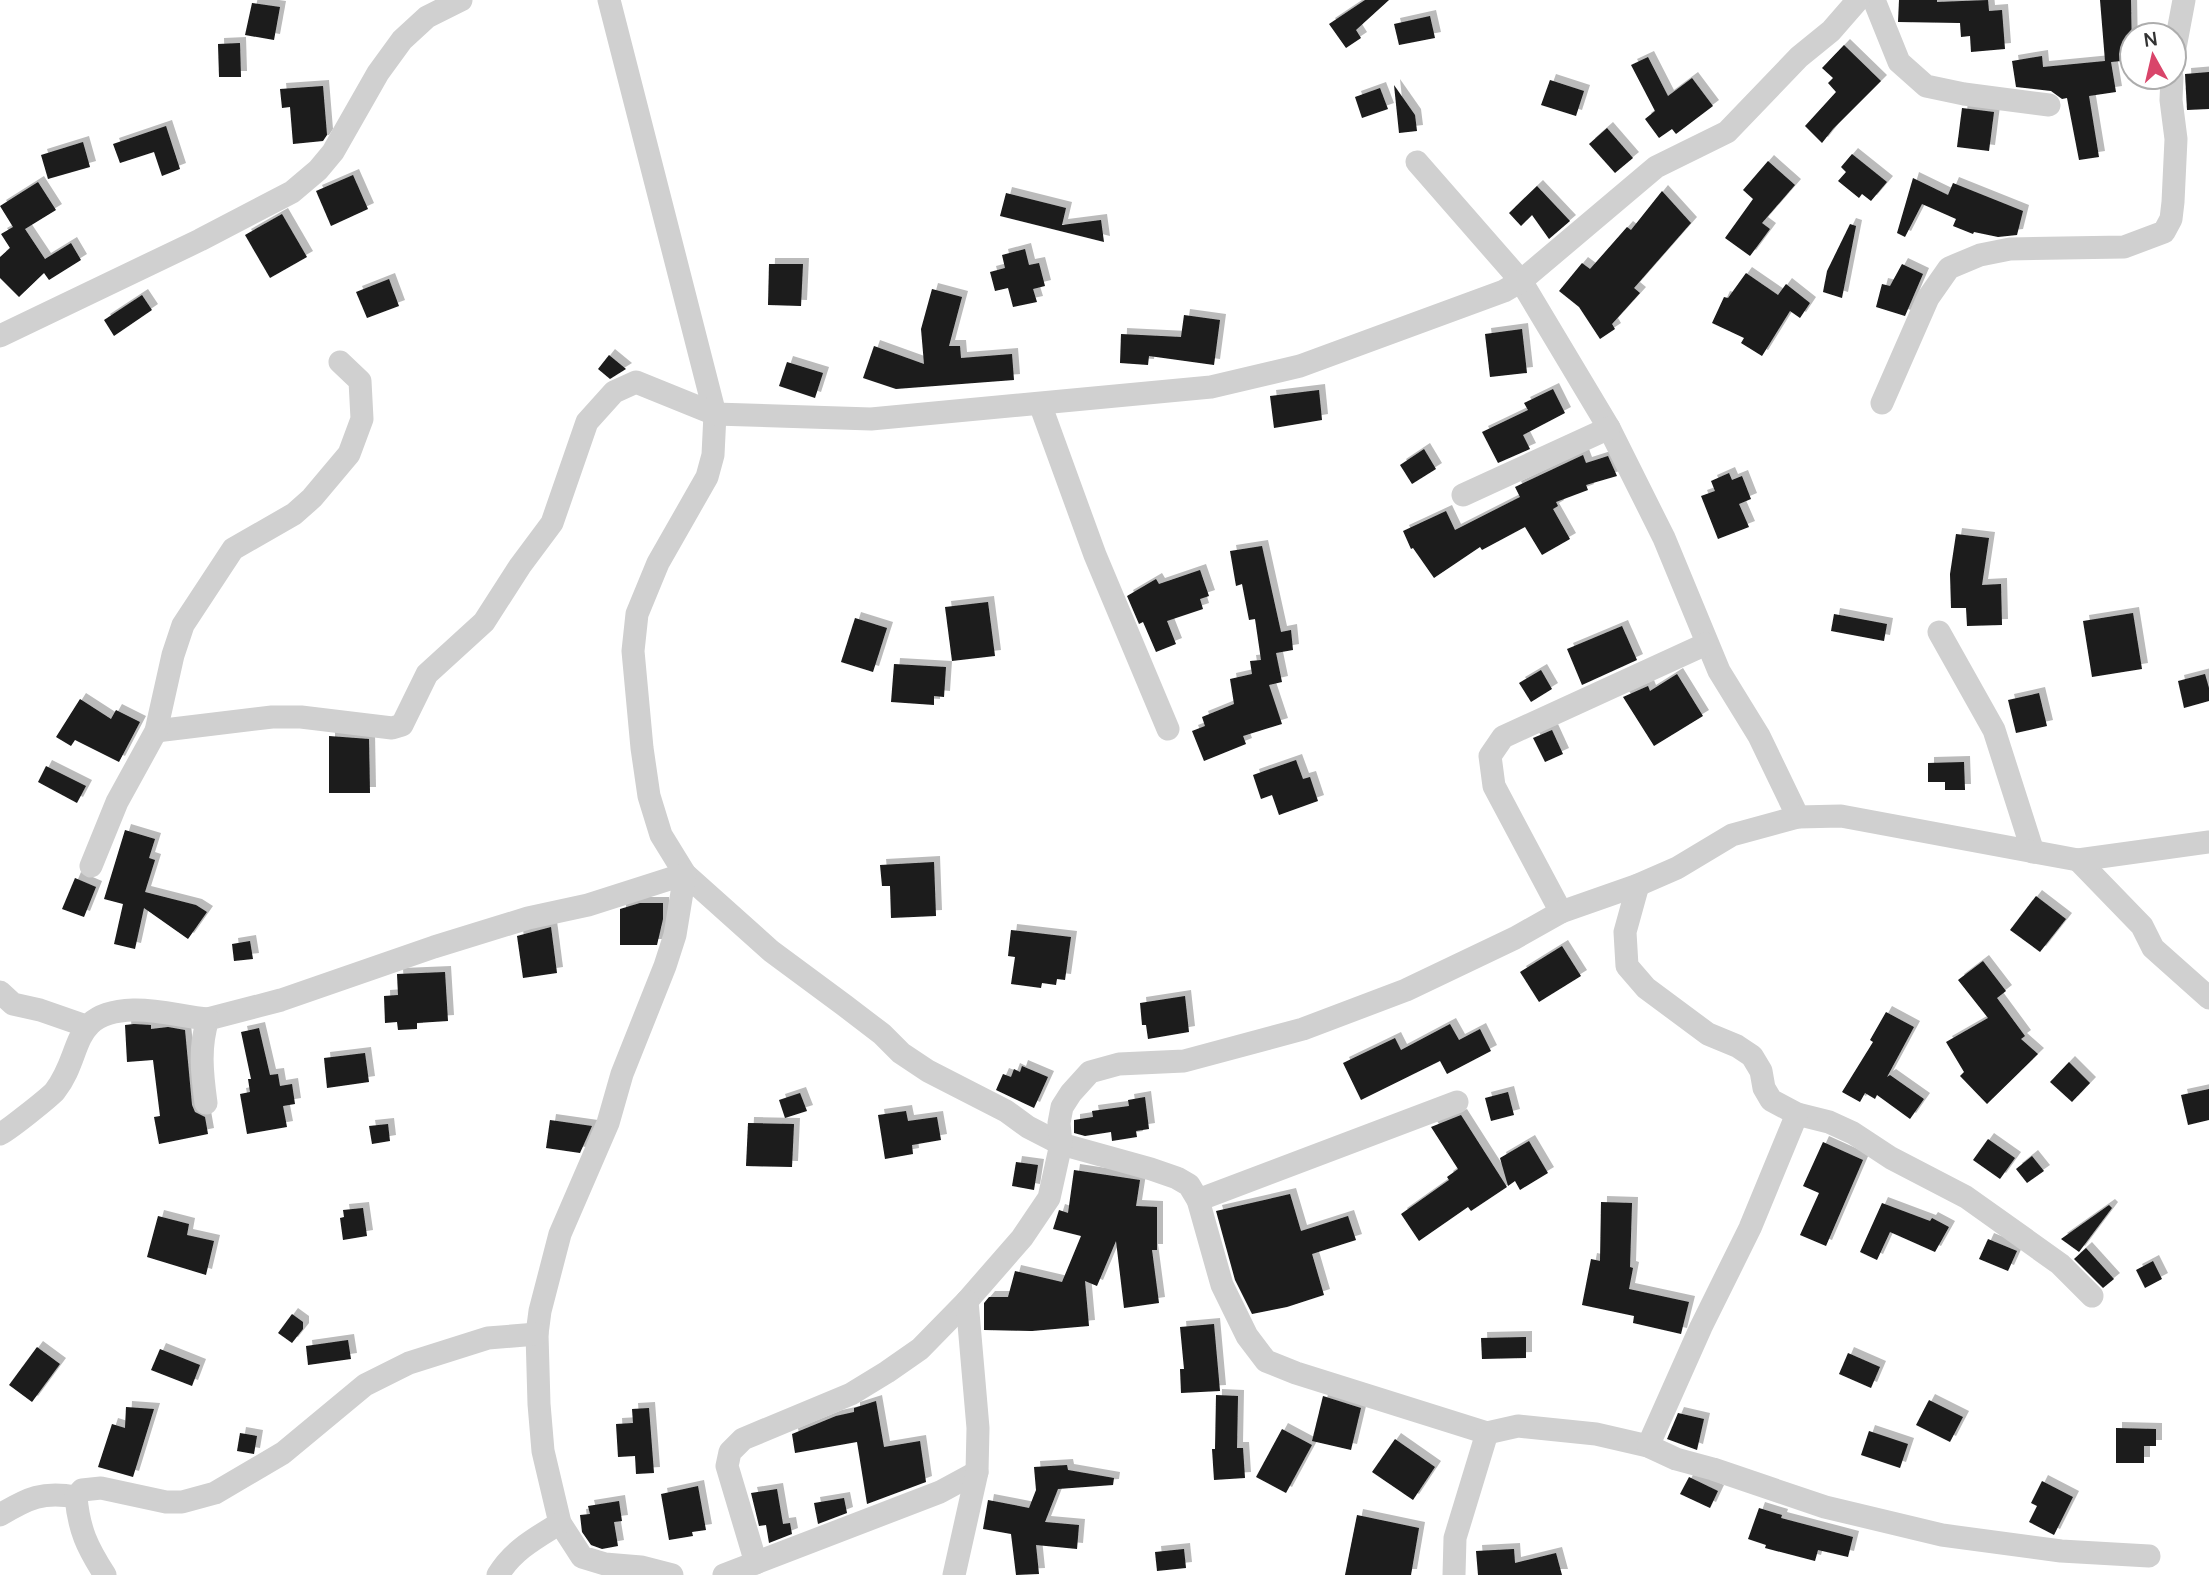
<svg xmlns="http://www.w3.org/2000/svg" width="2209" height="1575" viewBox="0 0 2209 1575" font-family="Manrope,sans-serif">
	<style>
		.building { fill: #1a1a1a; filter: url(#shadow) }
		.lines { fill: none; stroke-linecap: round; stroke-linejoin: round }
		.minor { stroke: #d0d0d0; stroke-width: 23 }
	</style>
	<defs>
		<filter id="shadow"><feDropShadow dx="6" dy="-6" stdDeviation="0" flood-color="#0004"/></filter>
	</defs>
	<rect width="100%" height="100%" fill="#fff"/>
	<g class="building">
		<path d="M1365 0H1389L1356 30 1361 38 1346 48 1329 24Z"/>
		<path d="M1899 0H1937V2L1988 0 1989 11 2002 10 2005 49 1971 52 1970 36 1961 37 1960 23 1898 22Z"/>
		<path d="M2100 0H2131L2132 60 2111 62 2116 92 2089 96 2099 157 2079 160 2067 98 2062 99 2051 91 2016 87 2012 61 2042 56 2043 67 2105 61Z"/>
		<path d="M252 3 280 7 274 40 245 35Z"/>
		<path d="M1430 16 1435 38 1399 45 1394 24Z"/>
		<path d="M240 43 241 77H219L218 44Z"/>
		<path d="M1844 45 1881 81 1833 129 1822 143 1805 126 1836 92 1828 83 1833 78 1822 68Z"/>
		<path d="M1648 57 1668 96 1692 78 1713 106 1676 134 1672 129 1659 138 1645 119 1655 111 1631 65Z"/>
		<path d="M2209 72V109L2187 110 2185 74Z"/>
		<path d="M1550 80 1584 91 1576 116 1541 105Z"/>
		<path d="M1394 85 1415 115 1417 131 1399 133Z"/>
		<path d="M323 86 327 135 323 141 293 144 290 107 282 108 280 89Z"/>
		<path d="M1380 88 1388 109 1362 118 1355 97Z"/>
		<path d="M1962 108 1994 112 1989 151 1957 147Z"/>
		<path d="M166 126 180 169 162 176 154 152 120 163 113 144Z"/>
		<path d="M1607 128 1633 158 1615 173 1589 144Z"/>
		<path d="M83 142 90 167 48 179 41 155Z"/>
		<path d="M1852 154 1887 182 1871 201 1862 194 1859 198 1838 181 1846 172 1841 167Z"/>
		<path d="M1768 161 1795 185 1762 223 1770 229 1750 256 1725 238 1753 199 1743 190Z"/>
		<path d="M353 175 368 209 331 226 316 191Z"/>
		<path d="M1913 178 1948 195 1953 183 2023 211 2017 235 1998 237 1974 232 1973 234 1953 226 1956 219 1922 204 1905 237 1897 233Z"/>
		<path d="M38 182 56 210 25 229 45 259 71 243 81 260 49 280 44 273 19 297 0 278V257L10 248 1 234 13 227 0 206Z"/>
		<path d="M1537 186 1570 221 1549 239 1532 215 1521 226 1509 213Z"/>
		<path d="M1662 191 1691 223 1634 288 1640 293 1612 324 1615 329 1600 339 1579 307 1559 291 1582 263 1590 269 1627 227 1631 230Z"/>
		<path d="M1006 193 1066 208 1062 225 1101 220 1104 242 1000 216Z"/>
		<path d="M282 214 307 257 270 278 245 235Z"/>
		<path d="M1850 224 1856 226 1842 298 1823 292 1827 271Z"/>
		<path d="M1025 249 1029 265 1039 263 1045 286 1033 289 1037 302 1013 307 1008 288 995 291 990 272 1005 268 1002 255Z"/>
		<path d="M769 264H803L801 306 768 305Z"/>
		<path d="M1902 264 1923 274 1905 316 1876 307 1882 284 1890 286Z"/>
		<path d="M1746 273 1778 295 1786 284 1810 303 1800 318 1790 311 1762 356 1741 343 1744 338 1712 323 1724 297 1728 298Z"/>
		<path d="M389 279 399 306 367 318 356 292Z"/>
		<path d="M932 289 962 297 949 346H960L961 358 1012 354 1014 380 896 389 863 378 874 346 924 364 921 329Z"/>
		<path d="M142 295 152 310 114 336 104 320Z"/>
		<path d="M1184 315 1220 320 1214 365 1149 356 1148 365 1120 363 1121 334 1181 337Z"/>
		<path d="M1522 329 1527 373 1490 377 1485 334Z"/>
		<path d="M609 355 626 369 610 379 598 369Z"/>
		<path d="M787 362 823 373 815 398 779 386Z"/>
		<path d="M1553 389 1565 413 1523 435 1530 449 1498 463 1482 432 1528 410 1524 403Z"/>
		<path d="M1319 390 1322 420 1274 428 1270 396Z"/>
		<path d="M1424 449 1436 469 1412 484 1400 465Z"/>
		<path d="M1583 455 1586 463 1608 456 1617 476 1586 485 1588 490 1556 502 1558 506 1553 509 1570 539 1542 555 1525 527 1482 550 1480 547 1434 578 1413 548 1411 549 1403 531 1446 511 1455 530 1520 497 1515 487Z"/>
		<path d="M1729 473 1732 480 1742 476 1751 499 1739 504 1749 527 1718 539 1701 496 1715 491 1711 481Z"/>
		<path d="M1956 534 1989 538 1982 585 2001 584 2002 625 1967 626 1966 608H1951L1950 574Z"/>
		<path d="M1262 546 1281 632 1291 630 1293 650 1276 653 1282 682 1269 685 1282 724 1243 736 1246 744 1204 761 1192 731 1205 726 1202 717 1234 704 1230 679 1252 674 1250 661 1261 660 1255 619 1249 620 1242 584 1236 586 1230 551Z"/>
		<path d="M1200 570 1209 596 1200 599 1203 609 1167 621 1176 644 1156 652 1143 622 1139 624 1127 596 1156 579 1159 584Z"/>
		<path d="M988 602 995 656 952 661 945 607Z"/>
		<path d="M2133 613 2142 669 2092 677 2083 621Z"/>
		<path d="M1834 614 1887 624 1884 641 1831 631Z"/>
		<path d="M855 618 887 628 873 672 841 662Z"/>
		<path d="M1622 626 1637 660 1582 685 1567 649Z"/>
		<path d="M894 664 946 667 944 697 934 696V705L891 702Z"/>
		<path d="M1541 670 1552 689 1531 702 1519 683Z"/>
		<path d="M1677 674 1703 716 1654 746 1623 697 1648 686 1650 691Z"/>
		<path d="M2205 674 2209 688V701L2184 708 2178 681Z"/>
		<path d="M2039 693 2047 726 2016 733 2008 700Z"/>
		<path d="M80 699 111 719 116 710 140 722 119 762 75 740 71 746 56 737Z"/>
		<path d="M1552 730 1563 754 1545 762 1533 738Z"/>
		<path d="M329 736 369 739 370 793H329Z"/>
		<path d="M1296 760 1303 779 1310 777 1318 801 1279 815 1272 795 1261 799 1253 775Z"/>
		<path d="M1964 762 1965 790H1945V782H1928V763Z"/>
		<path d="M46 766 86 786 77 803 38 782Z"/>
		<path d="M125 830 155 839 149 858 155 860 145 892 196 905 207 912 188 939 144 908 135 949 114 944 123 904 104 899Z"/>
		<path d="M934 862 936 916 891 918 890 886H882L880 865Z"/>
		<path d="M75 878 96 887 84 917 62 909Z"/>
		<path d="M2036 896 2066 919 2040 952 2010 930Z"/>
		<path d="M640 903H663V919L657 945H620V909Z"/>
		<path d="M551 927 557 973 523 978 517 936Z"/>
		<path d="M1011 930 1071 937 1065 980 1057 979 1056 985 1042 983 1041 988 1011 984 1015 957 1008 956Z"/>
		<path d="M250 941 253 959 234 961 232 944Z"/>
		<path d="M1562 946 1581 976 1539 1002 1520 972Z"/>
		<path d="M1983 961 2006 991 1997 998 2025 1036 2021 1039 2038 1054 1987 1104 1960 1076 1964 1072 1946 1042 1988 1018 1958 980Z"/>
		<path d="M445 972 448 1021 417 1023V1029L398 1030 397 1022 385 1023 384 996 398 995 397 974Z"/>
		<path d="M1185 996 1189 1032 1148 1039 1146 1025H1142L1140 1003Z"/>
		<path d="M1886 1012 1914 1027 1887 1077 1890 1075 1924 1099 1910 1119 1877 1095 1875 1099 1865 1093 1860 1102 1842 1092 1873 1042 1870 1040Z"/>
		<path d="M134 1024 151 1025V1029L168 1027 185 1030 192 1105 195 1112 205 1117 208 1134 159 1144 154 1117 160 1116 153 1060 127 1062 125 1025Z"/>
		<path d="M1450 1024 1459 1040 1480 1029 1491 1051 1447 1074 1440 1061 1361 1100 1343 1063 1395 1038 1401 1050Z"/>
		<path d="M259 1028 270 1075 278 1074 280 1086 292 1084 295 1104 283 1106 287 1127 247 1134 240 1094 250 1092 248 1079H251L241 1032Z"/>
		<path d="M365 1053 369 1082 327 1088 324 1058Z"/>
		<path d="M2069 1062 2090 1083 2072 1102 2050 1082Z"/>
		<path d="M1022 1066 1048 1077 1034 1108 996 1090 1003 1074 1011 1077 1014 1069 1020 1072Z"/>
		<path d="M2209 1089V1120L2188 1125 2181 1095Z"/>
		<path d="M1508 1092 1514 1115 1491 1121 1485 1098Z"/>
		<path d="M800 1093 807 1111 785 1118 779 1100Z"/>
		<path d="M1145 1097 1149 1129 1136 1131 1137 1137 1112 1141 1111 1132 1085 1136 1074 1133V1120L1093 1117 1092 1111 1129 1106 1128 1100Z"/>
		<path d="M906 1111 908 1121 937 1117 941 1140 912 1145 913 1154 885 1159 878 1115Z"/>
		<path d="M1461 1115 1507 1187 1471 1211 1468 1207 1419 1241 1401 1214 1449 1180 1447 1177 1458 1169 1431 1127Z"/>
		<path d="M550 1120 592 1126 580 1153 546 1148Z"/>
		<path d="M748 1123 794 1124 792 1167 746 1166Z"/>
		<path d="M388 1124 390 1141 372 1144 369 1126Z"/>
		<path d="M1988 1139 2015 1158 2000 1179 1973 1160Z"/>
		<path d="M1529 1141 1548 1173 1520 1190 1515 1181 1508 1186 1500 1158Z"/>
		<path d="M1823 1142 1863 1160 1826 1246 1800 1235 1819 1193 1803 1186Z"/>
		<path d="M2032 1156 2044 1171 2027 1183 2016 1169Z"/>
		<path d="M1016 1162 1038 1165 1034 1190 1012 1186Z"/>
		<path d="M1074 1170 1140 1180 1136 1206 1157 1207V1250H1152L1159 1303 1124 1308 1116 1241 1097 1286 1085 1281 1089 1326 1032 1331 984 1330V1303L989 1297H1008L1015 1271 1062 1282 1081 1236 1053 1229 1059 1210 1068 1213Z"/>
		<path d="M1290 1194 1301 1231 1348 1216 1356 1240 1312 1254 1324 1295 1287 1307 1252 1314 1235 1280 1216 1211Z"/>
		<path d="M1601 1202 1632 1203 1630 1267 1633 1268 1629 1289 1689 1302 1681 1334 1633 1323 1634 1316 1582 1305 1591 1259 1600 1261Z"/>
		<path d="M1882 1203 1930 1221 1932 1218 1949 1227 1935 1252 1890 1232 1877 1260 1860 1252Z"/>
		<path d="M2109 1205 2112 1208 2079 1252 2061 1239Z"/>
		<path d="M363 1208 367 1236 343 1240 340 1218 344 1217 343 1210Z"/>
		<path d="M158 1216 189 1224 187 1235 214 1241 206 1275 147 1257Z"/>
		<path d="M1988 1239 2017 1251 2008 1271 1979 1259Z"/>
		<path d="M2086 1248 2114 1279 2103 1288 2074 1259Z"/>
		<path d="M2153 1261 2162 1279 2145 1288 2136 1270Z"/>
		<path d="M292 1314 303 1322V1329L292 1343 278 1333Z"/>
		<path d="M1214 1324 1220 1391 1181 1393 1180 1369H1184L1180 1327Z"/>
		<path d="M1526 1337V1358L1482 1359 1481 1338Z"/>
		<path d="M348 1340 351 1359 308 1365 306 1346Z"/>
		<path d="M37 1347 60 1364 32 1402 9 1385Z"/>
		<path d="M160 1349 200 1365 192 1386 151 1370Z"/>
		<path d="M1848 1353 1880 1367 1871 1388 1839 1374Z"/>
		<path d="M1216 1395 1238 1396 1237 1448H1243L1245 1478 1214 1480 1212 1449H1215Z"/>
		<path d="M1323 1396 1361 1408 1351 1450 1312 1441Z"/>
		<path d="M1929 1400 1963 1417 1950 1442 1916 1425Z"/>
		<path d="M876 1401 884 1447 920 1441 926 1482 867 1504 857 1442 795 1453 792 1434 836 1416 854 1412V1408Z"/>
		<path d="M126 1407 154 1409 133 1477 98 1467 112 1424 125 1428Z"/>
		<path d="M649 1408 654 1473 636 1474 635 1456 618 1457 616 1424 633 1423 632 1409Z"/>
		<path d="M1678 1413 1704 1419 1697 1450 1667 1439Z"/>
		<path d="M2116 1428 2156 1429V1446H2144V1463H2116Z"/>
		<path d="M1282 1429 1312 1445 1286 1493 1256 1477Z"/>
		<path d="M1869 1431 1908 1444 1900 1468 1861 1455Z"/>
		<path d="M240 1433 257 1436 254 1454 237 1451Z"/>
		<path d="M1395 1439 1435 1467 1413 1500 1372 1472Z"/>
		<path d="M1067 1465 1068 1470 1114 1478 1113 1485 1058 1489 1045 1522 1079 1525 1077 1549 1036 1545 1039 1574 1016 1575 1011 1534 983 1529 988 1500 1029 1508 1036 1490 1034 1467Z"/>
		<path d="M1689 1477 1718 1491 1710 1508 1680 1494Z"/>
		<path d="M2042 1481 2073 1497 2054 1535 2029 1522 2037 1506 2031 1503Z"/>
		<path d="M698 1486 706 1530 692 1532 693 1536 669 1540 661 1494Z"/>
		<path d="M777 1489 783 1524 790 1523 792 1534 769 1543 766 1525 759 1526 751 1493Z"/>
		<path d="M844 1498 847 1513 818 1524 814 1503Z"/>
		<path d="M619 1501 622 1521 614 1522 618 1546 602 1549 591 1545 582 1532 580 1515 590 1514 588 1506Z"/>
		<path d="M1759 1508 1782 1515 1781 1518 1853 1537 1848 1557 1818 1550 1815 1561 1765 1548 1766 1545 1748 1539Z"/>
		<path d="M1357 1515 1419 1528 1411 1575H1345Z"/>
		<path d="M1184 1549 1186 1568 1157 1571 1155 1552Z"/>
		<path d="M1514 1549 1515 1563 1556 1553 1562 1575H1478L1476 1551Z"/>
	</g>
	<g class="lines">
		<g class="minor">
			<path d="M609 0 715 414 713 455 707 477 658 563 637 614 633 651 642 748 649 796 661 835 685 874 771 951 844 1005 882 1034 901 1053 928 1071 1006 1111 1028 1127 1061 1144 1151 1169 1177 1178 1189 1185 1198 1200 1222 1285 1247 1336 1266 1361 1296 1373 1487 1433 1518 1426 1596 1434 1648 1446 1676 1459 1713 1469 1825 1507 1942 1535 2061 1551 2149 1556"/>
			<path d="M1874 0 1899 62 1926 86 1964 94 2049 105"/>
			<path d="M2174 53 2184 0"/>
			<path d="M1417 162 1521 281 1609 428 1664 538 1719 671 1759 736 1798 817"/>
			<path d="M0 336 200 240 292 192 318 170 333 152 378 73 402 40 427 17 461 0"/>
			<path d="M1882 403 1928 298 1949 268 1980 255 2010 249 2124 247 2164 232 2171 219 2173 202 2176 139 2171 100 2172 77"/>
			<path d="M1040 404 1095 555 1168 729"/>
			<path d="M1463 495 1609 428"/>
			<path d="M1939 632 1994 730 2033 852"/>
			<path d="M156 731 272 717H301L392 728 402 725 427 674 484 622 520 566 552 523 587 422 614 392 636 382 715 414 871 419 1211 387 1300 366 1504 291 1521 281 1656 167 1727 132 1799 57 1831 31 1858 0"/>
			<path d="M2078 860 2142 926 2153 948 2209 998"/>
			<path d="M91 866 117 802 156 731 173 655 183 625 233 549 294 514 312 498 349 454 362 419 360 381 340 362"/>
			<path d="M1638 885 1625 932 1627 966 1646 988 1708 1034 1737 1046 1752 1056 1761 1071 1764 1088 1771 1100 1797 1114 1829 1122 1853 1133 1891 1158 1966 1197 2060 1264 2092 1296"/>
			<path d="M1561 912 1494 786 1490 756 1503 737 1706 644"/>
			<path d="M0 992 13 1004 40 1010 86 1026"/>
			<path d="M206 1103C202 1073 199 1047 208 1019L281 1000 434 947 528 918 588 905 685 874 675 935 665 966 622 1074 608 1123 560 1234 540 1311 537 1334 539 1404 543 1451 560 1523 582 1557 605 1564 641 1567 672 1575"/>
			<path d="M0 1134C6 1132 50 1097 55 1091 84 1054 68 1012 133 1010 158 1009 184 1017 208 1019"/>
			<path d="M1198 1200 1457 1102"/>
			<path d="M1648 1446 1701 1327 1750 1228 1797 1114"/>
			<path d="M0 1515C28 1498 43 1491 76 1497"/>
			<path d="M756 1563 727 1466 730 1452 743 1439 851 1394 887 1372 920 1349 967 1301 1022 1238 1049 1198 1061 1144 1059 1123 1062 1107 1071 1093 1090 1072 1119 1064 1184 1061 1303 1029 1406 990 1515 938 1561 912 1638 885 1677 868 1732 835 1798 817 1841 816 2078 860 2209 842"/>
			<path d="M105 1575C87 1547 79 1530 76 1497L82 1490 101 1488 166 1502H182L215 1493 283 1453 365 1385 409 1363 488 1338 537 1334"/>
			<path d="M498 1575C513 1550 536 1538 560 1523"/>
			<path d="M724 1575 940 1492 977 1472"/>
			<path d="M954 1575 977 1472 978 1428 967 1301"/>
			<path d="M1454 1575 1455 1538 1487 1433"/>
		</g>
	</g>
	<g transform="translate(2153 56) rotate(352)"><circle r="33" fill="#ffffff" stroke="#adadad" stroke-width="2"/>
	<path d="M0-5L12 26L0 18L-12 26Z" fill="#d9456a"/>
	<text y="-10" font-size="19" font-weight="bold" text-anchor="middle" fill="#333333">N</text>
	</g>
</svg>
